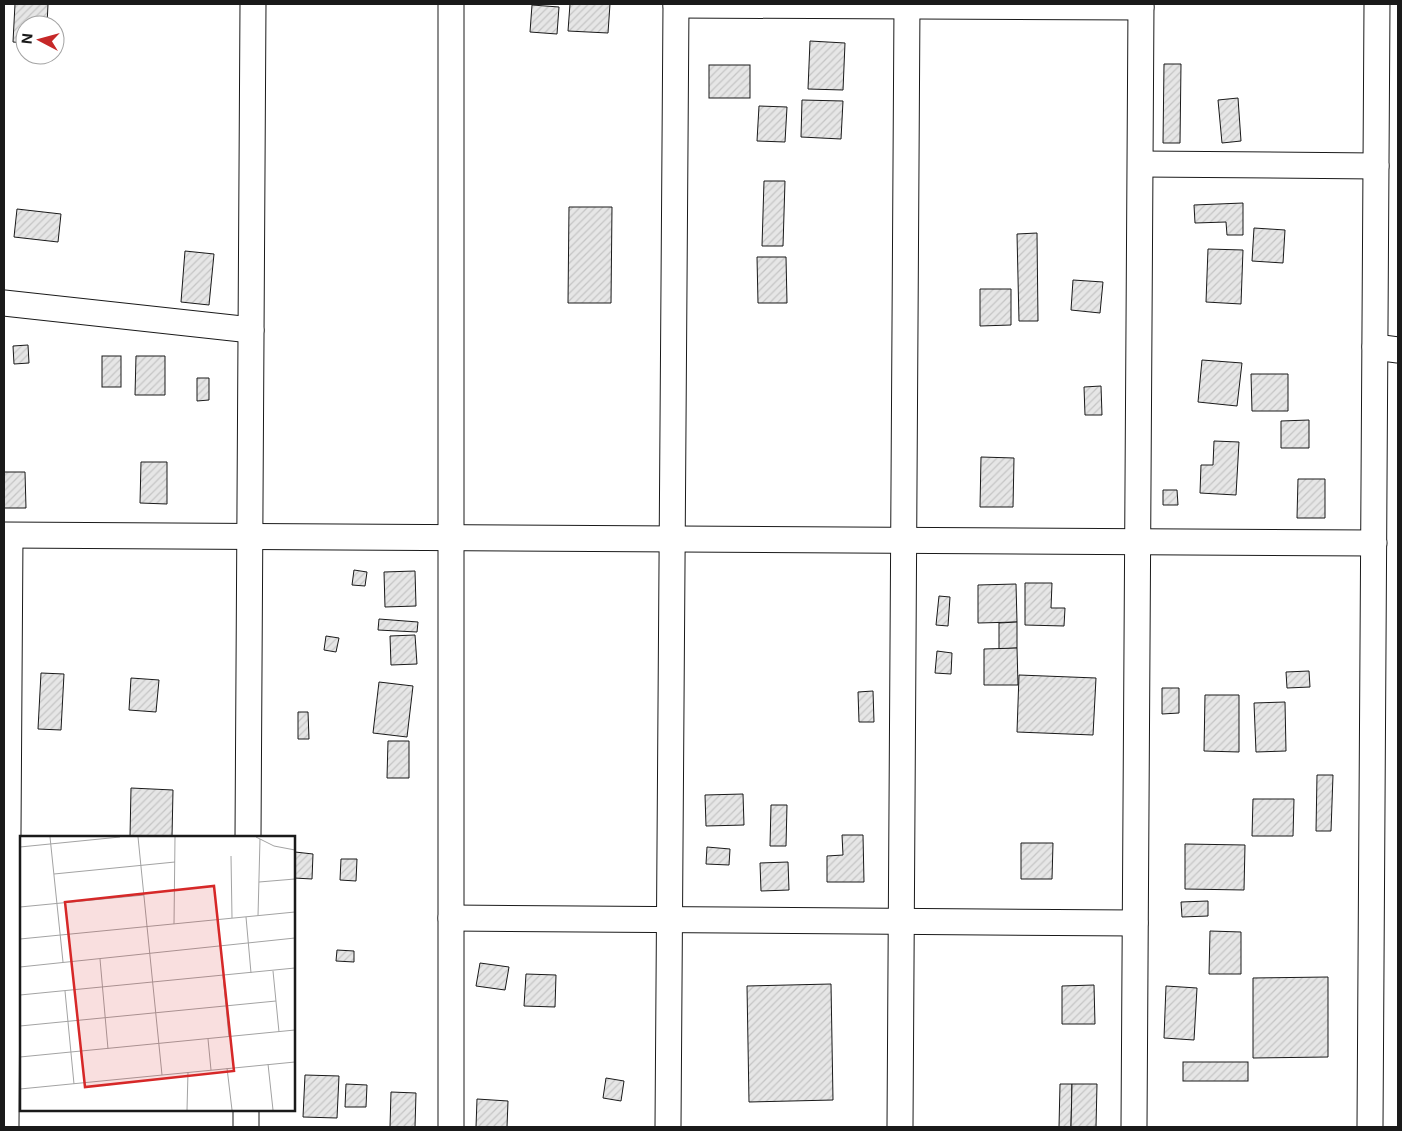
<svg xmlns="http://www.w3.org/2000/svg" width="1402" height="1131" viewBox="0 0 1402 1131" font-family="Inter,sans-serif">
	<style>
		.building { fill: url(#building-hatch); stroke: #1a1a1a }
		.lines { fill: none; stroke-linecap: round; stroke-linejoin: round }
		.street-casing { stroke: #1a1a1a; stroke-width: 27 }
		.street { stroke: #fff; stroke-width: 25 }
		.inset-road { fill: none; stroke: #a3a3a3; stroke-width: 1 }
		.view { fill: #d62828; fill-opacity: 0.15; stroke: #d62828; stroke-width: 2.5 }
		.inset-edge { fill: none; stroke: #1a1a1a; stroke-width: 2.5 }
	</style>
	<defs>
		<pattern id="building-hatch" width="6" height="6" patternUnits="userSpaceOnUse" patternTransform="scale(1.25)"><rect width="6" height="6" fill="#e6e6e6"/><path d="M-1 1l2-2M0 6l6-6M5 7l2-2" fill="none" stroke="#c5c5c5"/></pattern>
	</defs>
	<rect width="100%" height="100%" fill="#fff"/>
	<g class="building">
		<path d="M15 4H48L47 25H25V43L13 42Z"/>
		<path d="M570 4H610L608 33 568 31Z"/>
		<path d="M532 5 559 7 557 34 530 32Z"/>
		<path d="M810 41 845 43 843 90 808 89Z"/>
		<path d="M1164 64H1181L1180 143H1163Z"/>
		<rect x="709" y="65" width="41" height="33"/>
		<path d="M1238 98 1241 141 1222 143 1218 100Z"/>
		<path d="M802 100 843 101 841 139 801 137Z"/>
		<path d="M759 106 787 107 785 142 757 141Z"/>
		<path d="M764 181H785L783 246H762Z"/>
		<path d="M1243 203V235H1227L1226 222 1195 223 1194 205Z"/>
		<path d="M569 207H612L611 303H568Z"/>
		<path d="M17 209 61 214 58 242 14 237Z"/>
		<path d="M1254 228 1285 230 1283 263 1252 261Z"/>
		<path d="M1037 233 1038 321H1019L1017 234Z"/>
		<path d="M1208 249 1243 250 1241 304 1206 302Z"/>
		<path d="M185 251 214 254 209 305 181 302Z"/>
		<path d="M757 257H786L787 303H758Z"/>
		<path d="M1073 280 1103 282 1100 313 1071 310Z"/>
		<path d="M980 289H1011V325L980 326Z"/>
		<path d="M28 345 29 363 14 364 13 346Z"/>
		<rect x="102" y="356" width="19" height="31"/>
		<path d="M136 356H165V395H135Z"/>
		<path d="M1202 360 1242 363 1237 406 1198 402Z"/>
		<path d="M1251 374H1288V411H1252Z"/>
		<path d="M197 378H209V400L197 401Z"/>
		<path d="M1101 386 1102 415H1085L1084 387Z"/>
		<path d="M1309 420V448H1281V421Z"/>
		<path d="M1214 441 1239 442 1236 495 1200 493 1201 465H1213Z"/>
		<path d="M981 457 1014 458 1013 507H980Z"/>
		<path d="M141 462H167V504L140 503Z"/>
		<path d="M4 472H25L26 508H4Z"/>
		<path d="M1298 479H1325V518H1297Z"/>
		<path d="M1163 490H1177L1178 505H1163Z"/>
		<path d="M354 570 367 572 365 586 352 585Z"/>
		<path d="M415 571 416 606 385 607 384 572Z"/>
		<path d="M1025 583H1052L1051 608H1065L1064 626 1025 625Z"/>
		<path d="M1016 584 1017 622 978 623V585Z"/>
		<path d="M939 596 950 597 948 626 936 625Z"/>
		<path d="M379 619 418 622 417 632 378 630Z"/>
		<path d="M1017 622V648L999 649V623Z"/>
		<path d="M415 635 417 664 391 665 390 636Z"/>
		<path d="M326 636 339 638 336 652 324 650Z"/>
		<path d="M1017 648 1018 685H984V649Z"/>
		<path d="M937 651 952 653 951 674 935 673Z"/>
		<path d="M1309 671 1310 687 1287 688 1286 672Z"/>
		<path d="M41 673 64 674 61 730 38 729Z"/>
		<path d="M1019 675 1096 678 1093 735 1017 732Z"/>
		<path d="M131 678 159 680 156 712 129 710Z"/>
		<path d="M379 682 413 686 407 737 373 733Z"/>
		<path d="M1162 688H1179V713L1162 714Z"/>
		<path d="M873 691 874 722H859L858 692Z"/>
		<path d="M1205 695H1239V752L1204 751Z"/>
		<path d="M1285 702 1286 751 1256 752 1254 703Z"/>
		<path d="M298 712H308L309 739H298Z"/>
		<path d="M388 741H409V778H387Z"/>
		<path d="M1317 775H1333L1331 831H1316Z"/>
		<path d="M131 788 173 790 172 837H130Z"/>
		<path d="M743 794 744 825 706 826 705 795Z"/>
		<path d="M1253 799H1294L1293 836H1252Z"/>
		<path d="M771 805H787L786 846H770Z"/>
		<path d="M842 835H863L864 882H827V856L843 855Z"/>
		<path d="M1021 843H1053L1052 879H1021Z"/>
		<path d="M1185 844 1245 845 1244 890 1185 889Z"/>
		<path d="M707 847 730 849 729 865 706 864Z"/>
		<path d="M295 852 313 854 312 879 294 878Z"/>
		<path d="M341 859H357L356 881 340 880Z"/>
		<path d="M788 862 789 890 761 891 760 863Z"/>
		<path d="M1208 901V916L1182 917 1181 902Z"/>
		<path d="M1210 931 1241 932V974H1209Z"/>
		<path d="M337 950 354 951V962L336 961Z"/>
		<path d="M480 963 509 967 505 990 476 986Z"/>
		<path d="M526 974 556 975 555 1007 524 1006Z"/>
		<path d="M1328 977V1057L1253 1058V978Z"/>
		<path d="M831 984 833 1100 749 1102 747 986Z"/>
		<path d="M1094 985 1095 1024H1062V986Z"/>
		<path d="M1166 986 1197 988 1194 1040 1164 1038Z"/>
		<rect x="1183" y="1062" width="65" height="19"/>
		<path d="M305 1075 339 1076 337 1118 303 1117Z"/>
		<path d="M606 1078 624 1081 621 1101 603 1098Z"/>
		<path d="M346 1084 367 1085 366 1107H345Z"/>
		<path d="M1060 1084H1072L1071 1127H1059Z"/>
		<path d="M1072 1084H1097L1096 1127H1071Z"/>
		<path d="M391 1092 416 1093 415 1127H390Z"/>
		<path d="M477 1099 508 1101 507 1127H476Z"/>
	</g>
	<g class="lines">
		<defs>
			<g id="street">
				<path d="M451 4V1127"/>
				<path d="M676 5 1141 7"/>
				<path d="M1141 164 1376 166"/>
				<path d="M4 303 251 330"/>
				<path d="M1375 347 1398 350"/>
				<path d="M4 535 1374 543"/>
				<path d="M248 837 253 4"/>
				<path d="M451 918 1135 923"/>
				<path d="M6 1127 10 536"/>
				<path d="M246 1127V1110"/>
				<path d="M668 1127 676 4"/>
				<path d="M900 1127 907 4"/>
				<path d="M1134 1127 1141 4"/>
				<path d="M1370 1127 1377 4"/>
			</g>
		</defs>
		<use href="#street" class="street-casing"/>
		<use href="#street" class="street"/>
	</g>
	<g transform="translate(20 836)">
		<rect width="275" height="275" fill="#fff"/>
		<path class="inset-road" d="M30 1 43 126M118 1 142 239M236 1 254 10 275 14M0 11 100 1M211 20 212 82M34 38 155 26M239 46 275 43M0 71 124 59M238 80 240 3M226 81 231 137M154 88 155 1M0 103 275 76M80 123 88 213M0 131 275 102M253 135 259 196M203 139 209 201M45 155 54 248M0 159 275 132M0 190 256 165M188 203 191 234M0 221 275 194M248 228 253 274M207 232 212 274M0 253 275 226M167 274 168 236"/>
		<path class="view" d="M194 50 214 235 65 251 45 66Z"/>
		<rect width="275" height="275" class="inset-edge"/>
	</g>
	<rect width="1402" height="1131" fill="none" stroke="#1a1a1a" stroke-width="10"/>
	<g transform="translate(40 40) rotate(276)"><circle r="24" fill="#ffffff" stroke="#a3a3a3"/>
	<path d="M0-4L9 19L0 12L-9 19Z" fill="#c62828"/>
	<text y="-8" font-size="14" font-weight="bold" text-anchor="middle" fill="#1a1a1a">N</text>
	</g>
</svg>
